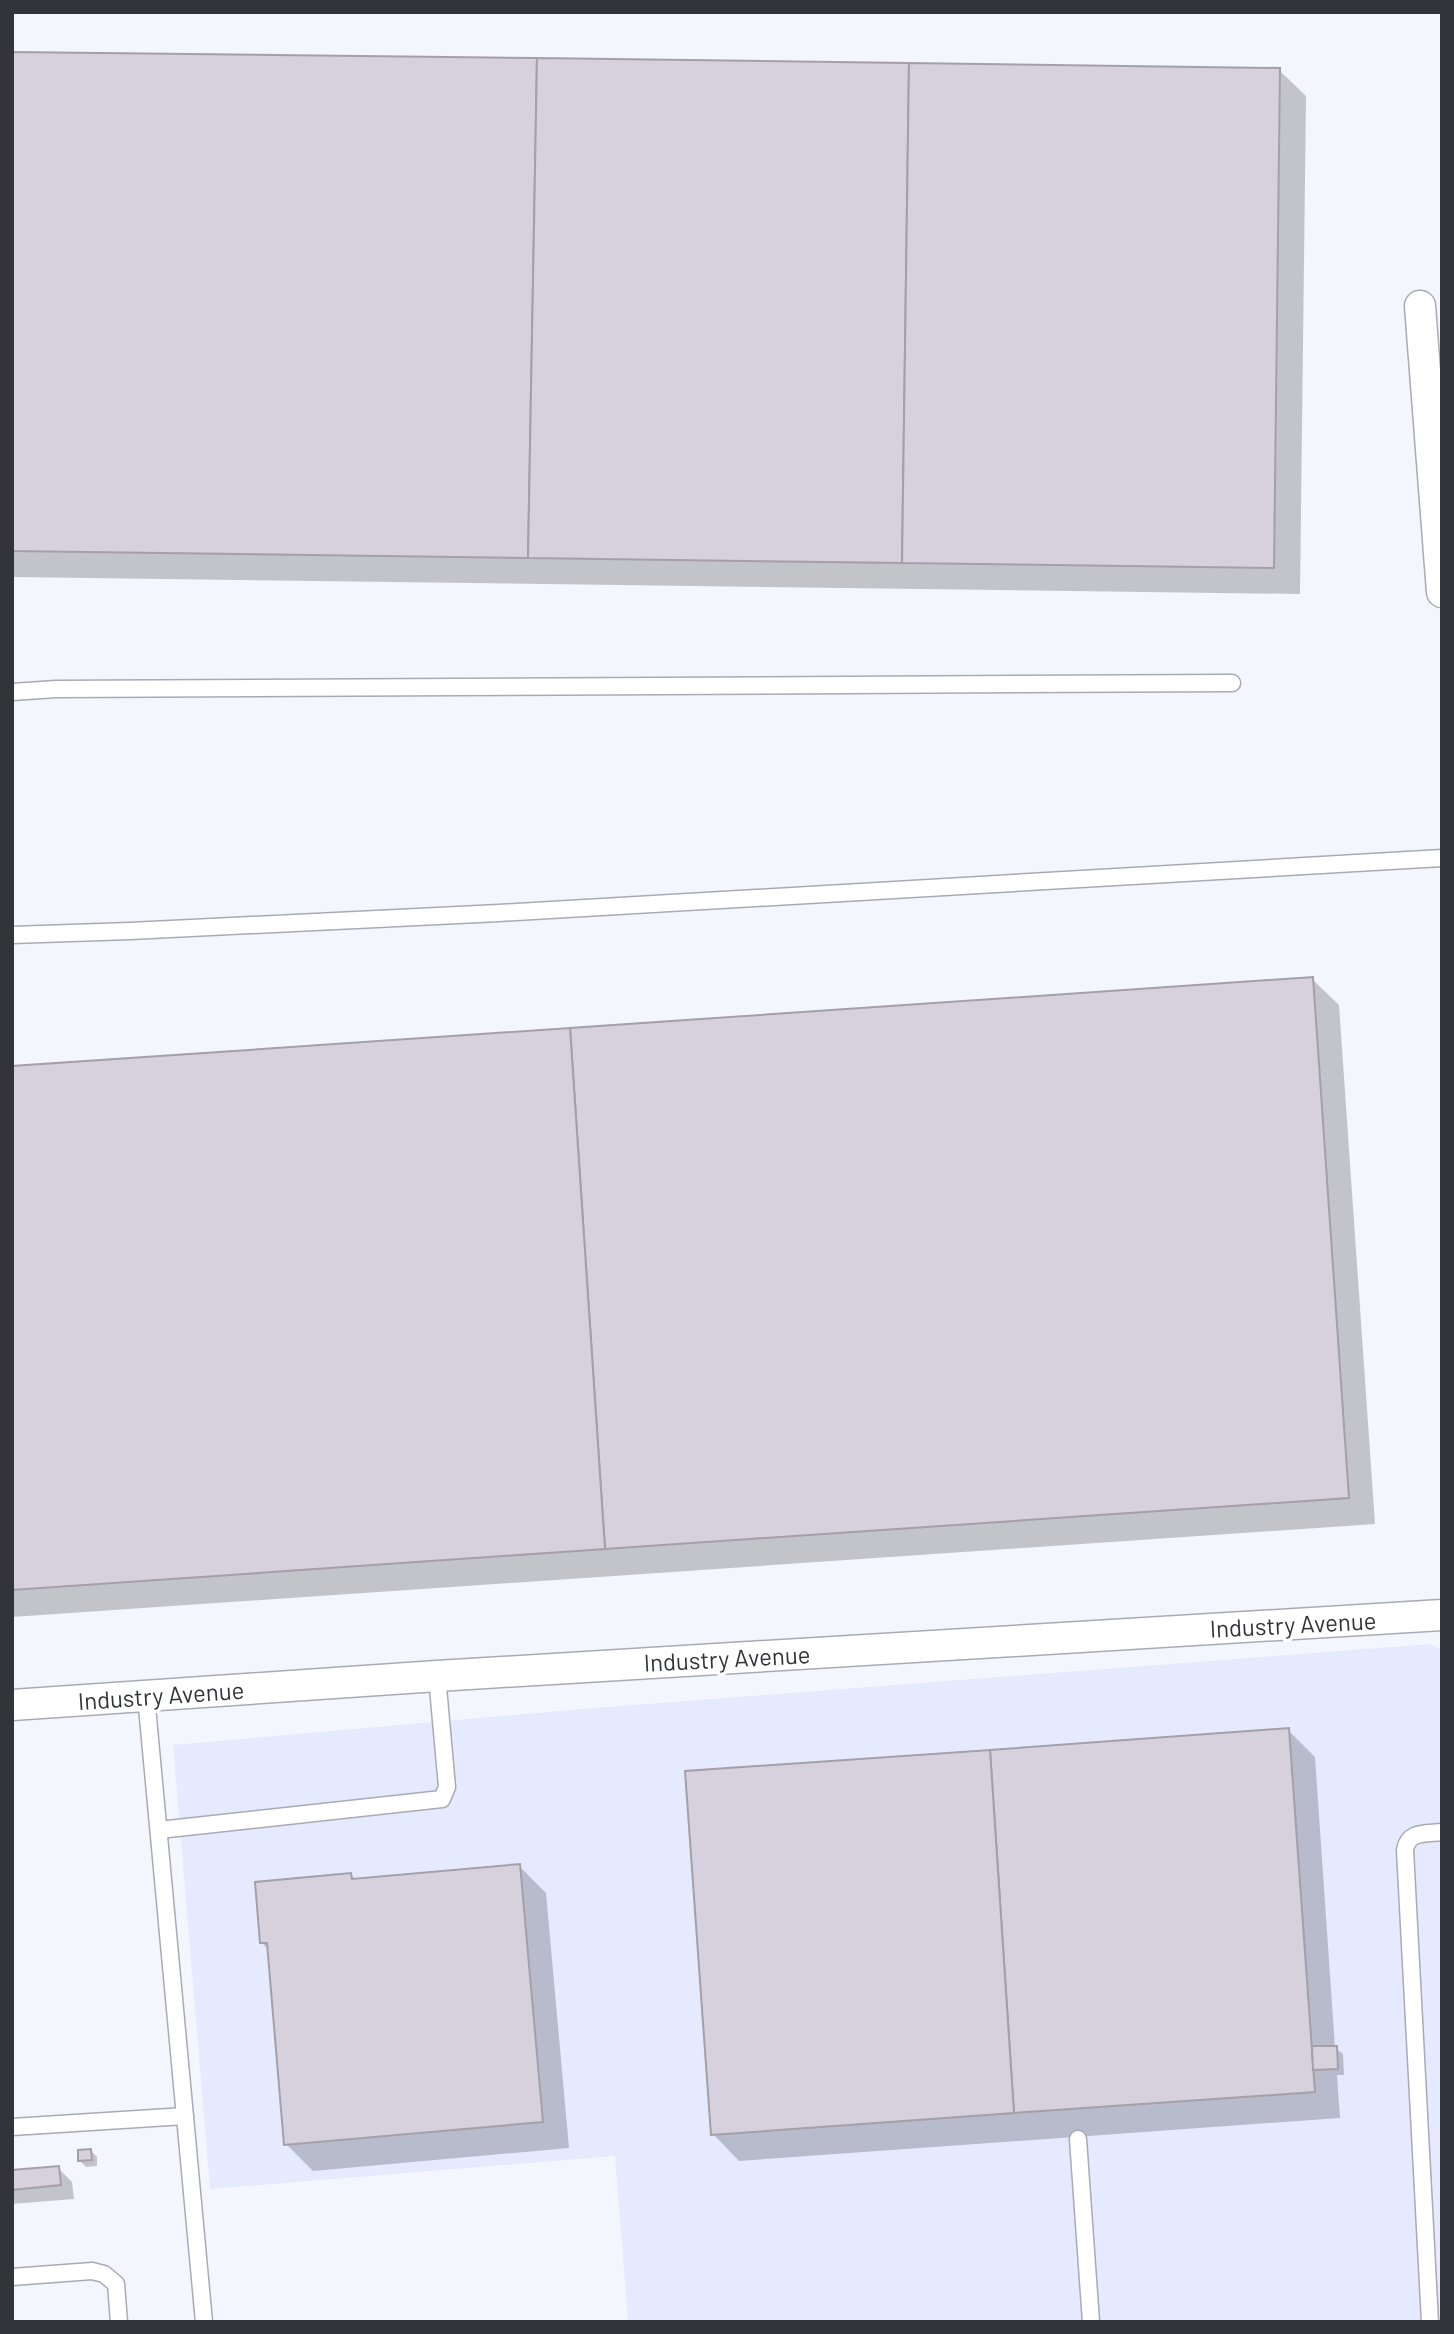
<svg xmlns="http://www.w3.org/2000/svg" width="1454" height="2334" viewBox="0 0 1454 2334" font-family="Barlow,sans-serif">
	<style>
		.built { fill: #e6eafe }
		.shadow { fill: #0003 }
		.building { fill: #d6d1dc; stroke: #a49fa9; stroke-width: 2 }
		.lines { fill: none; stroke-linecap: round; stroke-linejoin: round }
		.lane-casing { stroke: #a8aab6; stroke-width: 19 }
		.street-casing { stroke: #a8aab6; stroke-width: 33 }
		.lane { stroke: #fff; stroke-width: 16 }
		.street { stroke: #fff; stroke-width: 30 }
		.labels { text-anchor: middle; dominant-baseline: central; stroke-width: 7; stroke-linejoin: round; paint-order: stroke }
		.street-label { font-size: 24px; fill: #333439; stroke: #fff }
	</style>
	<rect width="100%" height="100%" fill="#f4f6fd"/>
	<path class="built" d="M1431 1644 1442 1651V2322H628L615 2156 210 2189 173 1745 582 1709Z"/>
	<g class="shadow">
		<path d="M12 53 1279 70 1306 96 1300 594 12 577Z"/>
		<path d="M1312 979 1339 1005 1375 1524 12 1617V1068Z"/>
		<path d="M1288 1730 1315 1757 1335 2048 1343 2054 1344 2075H1337L1340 2118 739 2161 713 2134Z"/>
		<path d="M519 1866 546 1893 569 2148 313 2171 286 2144 269 1950 262 1943 351 1875 356 1881Z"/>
		<path d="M91 2151 97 2157V2166L86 2167 80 2161Z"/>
		<path d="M58 2168 72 2182 74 2199 12 2204V2172Z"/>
	</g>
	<g class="building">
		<path d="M12 52 537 58 528 558 12 551Z"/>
		<path d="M537 58 909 63 902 563 528 558Z"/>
		<path d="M909 63 1280 68 1274 568 902 563Z"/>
		<path d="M1313 977 1349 1498 605 1549 570 1028Z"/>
		<path d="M570 1028 605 1549 12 1590V1066Z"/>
		<path d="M1289 1728 1315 2092 1014 2113 990 1750Z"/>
		<path d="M990 1750 1014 2113 711 2135 685 1771Z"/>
		<path d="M520 1864 543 2122 284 2145 267 1943H260L255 1882 351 1873 352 1879Z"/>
		<path d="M1312 2046H1337L1338 2069 1313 2070Z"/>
		<path d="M91 2149 92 2160 78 2161V2150Z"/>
		<path d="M59 2166 61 2185 12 2190V2170Z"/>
	</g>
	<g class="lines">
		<defs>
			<g id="lane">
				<path d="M12 692 56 689 1232 683"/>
				<path d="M12 935 130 931 499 913 1442 858"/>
				<path d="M146 1696 204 2322"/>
				<path d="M159 1830 442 1799 447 1787 437 1676"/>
				<path d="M12 2127 185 2116"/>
				<path d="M1078 2139 1091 2322"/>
				<path d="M12 2277 92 2271 104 2274 116 2284 119 2322"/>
				<path d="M1430 2322 1405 1850C1408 1831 1425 1834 1442 1832"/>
			</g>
			<g id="street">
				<path d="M1420 306 1442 592"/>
				<path d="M12 1705 437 1676 1442 1615"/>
			</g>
		</defs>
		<use href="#lane" class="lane-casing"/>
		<use href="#street" class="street-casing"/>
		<use href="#lane" class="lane"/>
		<use href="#street" class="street"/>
	</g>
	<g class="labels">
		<g class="street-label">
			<text transform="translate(1293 1624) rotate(-3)">Industry Avenue</text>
			<text transform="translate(727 1658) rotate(-3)">Industry Avenue</text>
			<text transform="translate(161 1695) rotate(-4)">Industry Avenue</text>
		</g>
	</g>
	<rect width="1454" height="2334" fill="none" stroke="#333439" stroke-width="28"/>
</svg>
